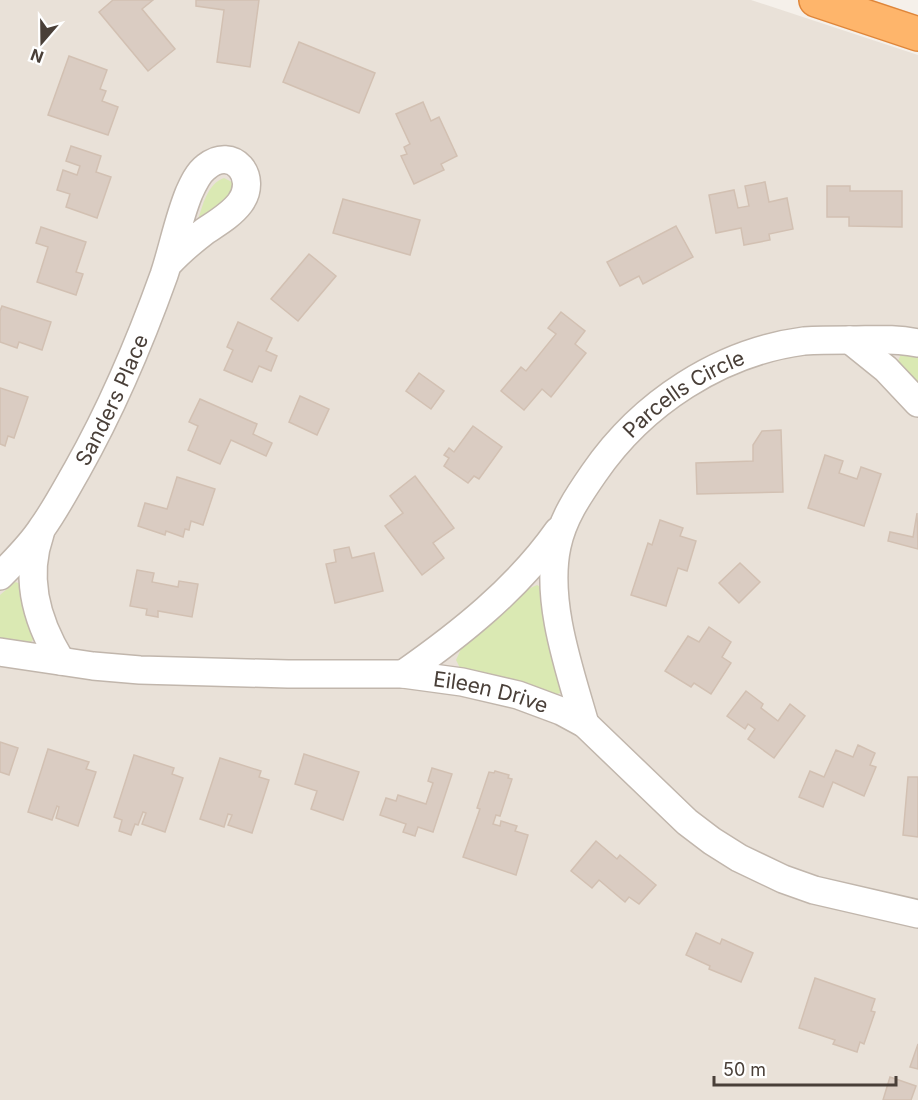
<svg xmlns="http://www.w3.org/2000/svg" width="918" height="1100" viewBox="0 0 918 1100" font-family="Inter,sans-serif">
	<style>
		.residential { fill: #e9e1d8 }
		.green { fill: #dae9b3 }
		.building { fill: #daccc2; stroke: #d2c0b2; stroke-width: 1.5 }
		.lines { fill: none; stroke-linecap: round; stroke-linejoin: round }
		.street-casing { stroke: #c1b6ac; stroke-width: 30 }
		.highway-casing { stroke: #df863a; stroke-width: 36 }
		.street { stroke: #fff; stroke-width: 27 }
		.highway { stroke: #feb56b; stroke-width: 33 }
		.labels { text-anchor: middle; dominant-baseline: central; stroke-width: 4.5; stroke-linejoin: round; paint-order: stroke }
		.street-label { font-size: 21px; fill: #493f38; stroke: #fff }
	</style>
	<rect width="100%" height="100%" fill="#f5f0ea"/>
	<path class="residential" d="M0 0H751L918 55V1100H0Z"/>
	<g class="green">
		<path d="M224 178 232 182C236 201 211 212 198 221 202 206 208 183 224 178Z"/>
		<path d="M918 353V386L899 365 898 361 901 354Z"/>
		<path d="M15 582 22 584 35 638 30 643 0 639V595Z"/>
		<path d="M537 585 542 588 565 690 556 695 460 668 456 660 461 649 528 589Z"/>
	</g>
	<g class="building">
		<path d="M113 0H153L142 9 175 49 148 71 99 12Z"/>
		<path d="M196 0H259L250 67 217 62 224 10 196 6Z"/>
		<path d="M299 42 375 73 359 113 283 82Z"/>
		<path d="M69 56 107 70 100 89 106 91 102 101 118 107 108 135 48 115Z"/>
		<path d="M423 102 431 121 439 117 457 156 441 164 444 170 414 184 401 156 407 154 404 147 410 144 396 114Z"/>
		<path d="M71 146 101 156 96 172 111 177 97 218 66 207 70 194 57 190 63 170 77 175 80 166 66 161Z"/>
		<path d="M765 182 769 202 787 198 793 229 769 234 770 240 744 245 741 228 716 233 709 195 734 190 738 208 749 206 745 186Z"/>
		<path d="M827 186H850V191H902V227L849 226V217H827Z"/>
		<path d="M343 199 420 220 410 255 333 233Z"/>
		<path d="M676 226 693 257 643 284 639 276 620 286 607 262Z"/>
		<path d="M41 227 86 242 76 272 83 274 76 295 37 282 48 247 36 243Z"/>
		<path d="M309 254 336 276 298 321 271 299Z"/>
		<path d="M2 306 51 322 42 350 19 342 17 348 0 342V311Z"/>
		<path d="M561 312 585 331 575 344 586 353 551 397 542 389 524 410 501 391 521 367 526 371 556 334 548 328Z"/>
		<path d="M238 322 272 338 266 351 277 356 271 371 259 366 252 382 224 370 233 350 227 347Z"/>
		<path d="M419 373 444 391 431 409 406 391Z"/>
		<path d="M0 388 28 397 14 438 8 436 5 446 0 444Z"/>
		<path d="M300 396 329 409 317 435 289 422Z"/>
		<path d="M200 399 257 424 253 434 272 443 266 456 231 440 220 464 188 450 198 426 189 422Z"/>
		<path d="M473 426 502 447 479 479 474 476 468 483 444 466 449 458 444 455 449 448 454 452Z"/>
		<path d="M781 430 783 492 697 494 696 463 753 461V445L762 431Z"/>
		<path d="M825 455 843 461 839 473 857 479 861 467 881 474 864 526 808 508Z"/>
		<path d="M415 476 454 528 433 543 444 558 422 575 385 526 403 513 390 496Z"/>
		<path d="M177 477 215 489 203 525 191 521 189 530 185 529 183 537 166 531 165 535 138 526 145 503 167 509Z"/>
		<path d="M917 513 918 549 888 541 890 532 913 537Z"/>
		<path d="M660 520 683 528 680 536 696 541 687 571 678 568 666 606 631 595 648 543 652 545Z"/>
		<path d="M349 547 352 558 374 553 383 591 335 603 326 564 336 562 334 550Z"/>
		<path d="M740 563 760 582 739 603 719 583Z"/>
		<path d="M137 570 154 573 152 582 178 587 179 581 198 584 192 617 158 611V617L146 615 147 609 130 606Z"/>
		<path d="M709 627 731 642 722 657 731 663 711 694 694 683 691 687 665 671 688 636 699 642Z"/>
		<path d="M746 691 763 704 761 708 778 721 790 704 805 716 774 758 748 739 755 729 748 724 745 729 727 716Z"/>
		<path d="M0 742 18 748 9 775 0 772Z"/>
		<path d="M858 745 875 753 870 765 876 767 864 796 833 782 823 807 799 797 810 771 824 777 836 750 853 757Z"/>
		<path d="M48 749 89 762 86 769 96 772 78 826 56 818 59 807 57 806 52 820 28 812Z"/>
		<path d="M304 754 359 772 343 820 311 809 317 791 295 784Z"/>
		<path d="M134 755 174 768 172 774 183 778 165 832 142 824 146 813 143 812 138 825 135 824 131 835 119 831 122 820 114 817Z"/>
		<path d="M220 758 261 771 259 777 269 780 252 833 228 825 232 815 228 814 224 827 200 819Z"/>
		<path d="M432 768 452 774 433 832 418 827 415 836 403 832 406 824 380 815 386 798 396 801 398 795 426 804 433 783 428 781Z"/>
		<path d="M495 771 509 775 508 778 512 779 500 816 496 815 493 824 500 826 501 821 517 826 515 831 528 835 516 875 463 857 480 809 477 808 489 772 494 773Z"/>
		<path d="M908 777H918V837L903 835Z"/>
		<path d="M596 841 617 859 620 855 656 885 639 904 629 897 625 902 599 880 592 888 571 871Z"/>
		<path d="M696 933 720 944 722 939 753 953 741 982 709 969 710 966 686 955Z"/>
		<path d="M815 978 875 999 871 1011 875 1012 864 1044 860 1042 857 1052 833 1044 835 1040 799 1028Z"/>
		<path d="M918 1044V1069L910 1067Z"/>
		<path d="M890 1077 916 1086 911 1100H883Z"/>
	</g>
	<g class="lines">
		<defs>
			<g id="street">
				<path d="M850 340 886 369 918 403"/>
				<path d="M40 534C24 579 37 622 61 661"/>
				<path id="s1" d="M0 576C15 561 31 545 42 528 55 510 66 489 77 470 112 408 140 342 164 275 173 248 178 220 189 193 193 184 198 173 206 167 233 145 259 177 240 203 231 215 217 223 205 231 192 241 179 252 168 264"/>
				<path id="s2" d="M0 652 93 666 140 670 288 674H403L462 682 518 695 561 711 585 724 687 822 712 841 739 858 783 879 814 890 918 914"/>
				<path d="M403 674C460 634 517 589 558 531"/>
				<path id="s3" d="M585 724C570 671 545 602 557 546 563 518 578 496 594 473 642 403 720 352 804 341 820 340 835 340 850 340 873 340 895 338 918 343"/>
			</g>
			<path id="highway" d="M816 0 918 34"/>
		</defs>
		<use href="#street" class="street-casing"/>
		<use href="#highway" class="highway-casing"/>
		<use href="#street" class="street"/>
		<use href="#highway" class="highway"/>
	</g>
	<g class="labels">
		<g class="street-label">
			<text stroke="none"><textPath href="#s3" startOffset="386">Parcells Circle</textPath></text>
			<text stroke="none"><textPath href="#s1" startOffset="210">Sanders Place</textPath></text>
			<text stroke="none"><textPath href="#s2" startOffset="494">Eileen Drive</textPath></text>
		</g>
	</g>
	<g transform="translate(42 42) rotate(200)" stroke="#ffffff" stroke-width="4.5" paint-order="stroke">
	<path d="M0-4.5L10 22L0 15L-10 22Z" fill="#493f38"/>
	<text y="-9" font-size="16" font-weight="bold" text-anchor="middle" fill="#493f38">N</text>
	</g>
	<path d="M714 1076v9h182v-9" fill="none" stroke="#493f38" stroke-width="3"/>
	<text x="723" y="1076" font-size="18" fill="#493f38" stroke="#ffffff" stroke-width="4.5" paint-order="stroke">50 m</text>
</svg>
